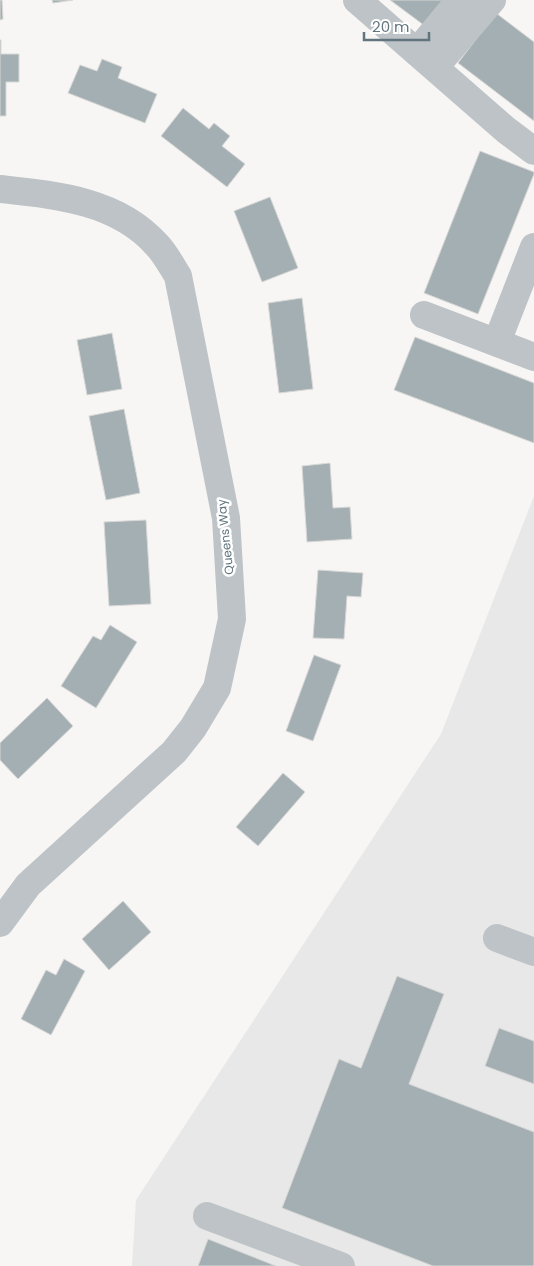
<svg xmlns="http://www.w3.org/2000/svg" width="534" height="1266" viewBox="0 0 534 1266" font-family="Poppins,sans-serif">
	<style>
		.built { fill: #e7e8e7 }
		.building { fill: #a4afb3; stroke: #d8d8d6 }
		.lines { fill: none; stroke-linecap: round; stroke-linejoin: round }
		.minor { stroke: #bdc3c6; stroke-width: 28 }
		.labels { text-anchor: middle; dominant-baseline: central; stroke-width: 5; stroke-linejoin: round; paint-order: stroke }
		.street-label { font-size: 12px; fill: #62757e; stroke: #fff }
	</style>
	<rect width="100%" height="100%" fill="#f7f6f4"/>
	<path class="built" d="M534 496V1266H132L136 1200 441 734Z"/>
	<g class="building">
		<path d="M0 0H2L3 19 0 20Z"/>
		<path d="M52 0H73L53 3Z"/>
		<path d="M390 0H444L425 26Z"/>
		<path d="M496 13 534 42V121L458 63Z"/>
		<path d="M0 40H1V54H19V82H6V116H0Z"/>
		<path d="M102 59 122 67 118 78 157 94 145 123 68 93 80 65 97 71Z"/>
		<path d="M183 108 209 129 214 123 230 136 222 146 245 164 227 187 161 136Z"/>
		<path d="M480 151 534 172V174L478 314 424 293Z"/>
		<path d="M270 197 298 268 262 282 234 211Z"/>
		<path d="M302 298 313 389 279 393 268 303Z"/>
		<path d="M112 333 122 389 87 395 77 340Z"/>
		<path d="M415 337 534 383V443L394 390Z"/>
		<path d="M124 409 140 493 106 500 89 416Z"/>
		<path d="M330 463 333 508 350 507 352 539 307 542 302 466Z"/>
		<path d="M146 520 151 604 109 606 104 522Z"/>
		<path d="M318 570 363 573 361 597 347 596 344 639 313 638Z"/>
		<path d="M110 625 137 642 96 708 61 686 93 636 101 640Z"/>
		<path d="M314 655 341 665 313 741 286 731Z"/>
		<path d="M47 698 73 726 18 779 0 760V743Z"/>
		<path d="M283 773 305 792 258 846 236 827Z"/>
		<path d="M123 901 151 932 109 970 82 939Z"/>
		<path d="M64 959 85 971 51 1035 21 1019 46 970 56 975Z"/>
		<path d="M397 976 444 994 409 1084 534 1132V1266H433L282 1208 339 1059 361 1068Z"/>
		<path d="M499 1028 534 1041V1084L485 1066Z"/>
		<path d="M208 1239 276 1266H198Z"/>
	</g>
	<g class="lines">
		<g class="minor">
			<path d="M357 0 506 130 534 151"/>
			<path d="M417 52 460 0"/>
			<path d="M435 67 492 0"/>
			<path d="M0 189C55 195 116 200 156 244 165 253 171 265 178 276L226 518 232 619 217 688 193 728 174 752 28 885 0 923"/>
			<path d="M424 315 534 357"/>
			<path d="M497 342 534 247"/>
			<path d="M497 938 534 952"/>
			<path d="M207 1216 341 1266"/>
		</g>
	</g>
	<g class="labels">
		<g class="street-label">
			<text transform="translate(225 537) rotate(-96)">Queens Way</text>
		</g>
	</g>
	<path d="M364 32v8h65v-8" fill="none" stroke="#62757e" stroke-width="2.5"/>
	<text x="372" y="32" font-size="15" fill="#62757e" stroke="#ffffff" stroke-width="4" paint-order="stroke">20 m</text>
</svg>
